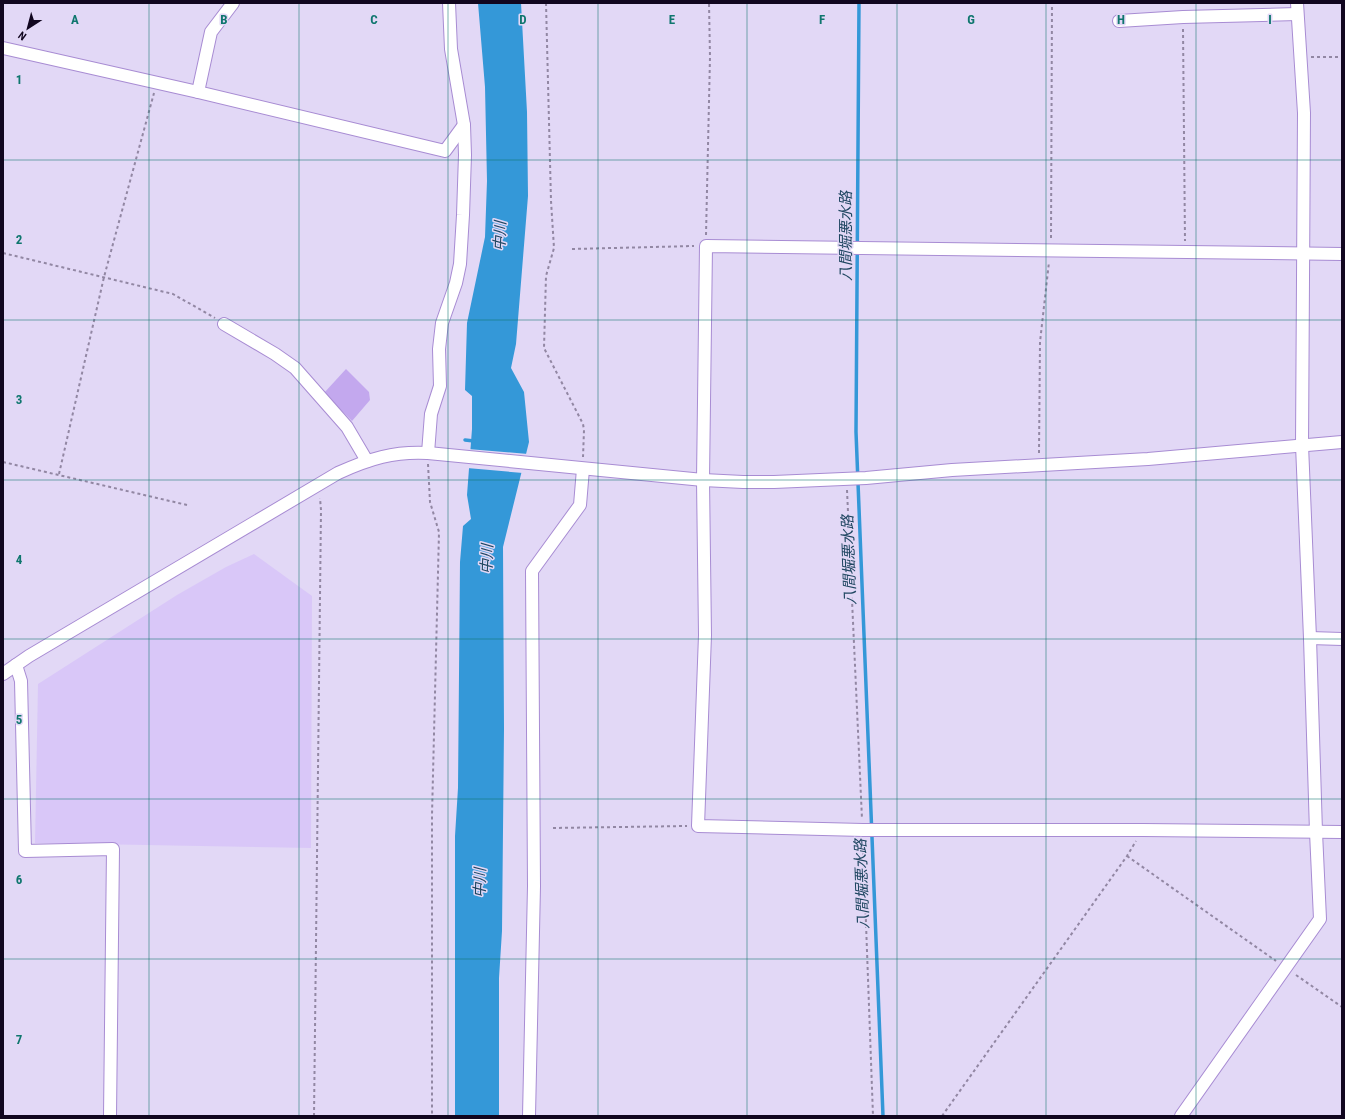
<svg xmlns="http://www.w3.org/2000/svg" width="1345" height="1119" viewBox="0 0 1345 1119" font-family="'Roboto Condensed','Noto Sans JP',sans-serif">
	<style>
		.built { fill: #d9c7f8 }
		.green { fill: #c3a8ee }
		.water { fill: #3498d8 }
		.pier { fill: #e2d8f6 }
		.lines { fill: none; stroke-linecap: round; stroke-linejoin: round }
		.stream { stroke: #3498d8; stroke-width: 3.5 }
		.minor-casing { stroke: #a88cd3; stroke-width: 14 }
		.path { stroke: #9287a3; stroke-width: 2; stroke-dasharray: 3 3; stroke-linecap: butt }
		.minor { stroke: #fff; stroke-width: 12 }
		.grid { fill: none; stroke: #0f766e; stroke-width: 1; stroke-opacity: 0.55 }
		.labels { text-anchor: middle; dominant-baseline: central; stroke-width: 3; stroke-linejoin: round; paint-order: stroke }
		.water-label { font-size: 15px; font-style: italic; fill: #1f4661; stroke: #e2d8f6 }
		.grid-label { font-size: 13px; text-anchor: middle; font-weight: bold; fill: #0f766e; stroke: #e2d8f6; stroke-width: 3; stroke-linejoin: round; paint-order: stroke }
	</style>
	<rect width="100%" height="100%" fill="#e2d8f6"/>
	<path class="built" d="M254 554 312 596 311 848 35 843 38 684 177 595 226 567Z"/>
	<path class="green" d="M346 369 369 392 370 400 352 421 324 393Z"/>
	<path class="water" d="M478 3H521L527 112 528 196 516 344 511 368 524 392 529 442 503 547 504 729 502 931 499 978V1116H455V836L458 788 460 562 463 526 471 519 467 495 472 429V396L465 390 467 323 485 237 487 181 485 87Z"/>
	<path class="pier" d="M468 449 528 454 523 473 467 468Z"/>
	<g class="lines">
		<g class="stream">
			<path d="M859 3 856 432 883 1116"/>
			<path d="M465 440 474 441"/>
		</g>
		<defs>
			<g id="minor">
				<path d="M1119 21 1183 17 1297 14"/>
				<path d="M3 48 198 92 445 151 464 125"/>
				<path d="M198 92 211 32 233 3"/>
				<path d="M1342 254 706 246 703 480 705 635 698 826 863 830H1143L1342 832"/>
				<path d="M224 324 275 354 295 368 347 427 367 461"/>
				<path d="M428 453 431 414 440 386 439 349 442 323 456 283 460 264 463 215 465 155 464 125 451 49 449 3"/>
				<path d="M1310 638 1342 639"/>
				<path d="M16 665 21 681 25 851 113 849 110 1116"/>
				<path d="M3 674 29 656 338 473C369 459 394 451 428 453L703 480 743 482H774L866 478 952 470 1148 459 1342 442"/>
				<path d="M529 1116 534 886 532 571 580 505 583 469"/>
				<path d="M1181 1116 1320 919 1316 832 1310 638 1302 445 1304 113 1297 3"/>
			</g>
		</defs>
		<use href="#minor" class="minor-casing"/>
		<g class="path">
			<path d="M546 3 551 201 554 248 546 276 544 348 583 424 584 430 583 457"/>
			<path d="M1183 29 1185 241"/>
			<path d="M1311 57H1342"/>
			<path d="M706 235 710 57 709 3"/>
			<path d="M1051 238 1052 3"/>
			<path d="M572 249 694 246"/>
			<path d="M3 253 173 294 215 318"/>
			<path d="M1039 453 1040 342 1049 262"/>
			<path d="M3 462 187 505"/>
			<path d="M428 464 430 502 439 532 432 815V1116"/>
			<path d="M59 474 104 277 154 93"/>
			<path d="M847 490 862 819"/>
			<path d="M553 828 687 826"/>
			<path d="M863 841 873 1116"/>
			<path d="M1127 856 1276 961"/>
			<path d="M1296 975 1342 1007"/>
			<path d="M314 1116 321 510 320 498"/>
			<path d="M942 1116 1127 856 1136 841"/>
		</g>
		<use href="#minor" class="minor"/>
	</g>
	<path class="grid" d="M149 3V1116M299 3V1116M448 3V1116M598 3V1116M747 3V1116M897 3V1116M1046 3V1116M1196 3V1116M3 160H1342M3 320H1342M3 480H1342M3 639H1342M3 799H1342M3 959H1342"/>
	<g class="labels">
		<g class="water-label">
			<text transform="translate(500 236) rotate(-88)">中川</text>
			<text transform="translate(846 236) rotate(-90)">八間堀悪水路</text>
			<text transform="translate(487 559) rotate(-88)">中川</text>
			<text transform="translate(849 560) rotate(-92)">八間堀悪水路</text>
			<text transform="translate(480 883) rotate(-89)">中川</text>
			<text transform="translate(862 884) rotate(-92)">八間堀悪水路</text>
		</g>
	</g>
	<g class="grid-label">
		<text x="75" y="24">A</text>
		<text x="224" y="24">B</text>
		<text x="374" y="24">C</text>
		<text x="523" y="24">D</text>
		<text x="672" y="24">E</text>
		<text x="822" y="24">F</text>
		<text x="971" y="24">G</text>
		<text x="1121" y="24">H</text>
		<text x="1270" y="24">I</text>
		<text x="19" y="84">1</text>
		<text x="19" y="244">2</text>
		<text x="19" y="404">3</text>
		<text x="19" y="564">4</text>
		<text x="19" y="724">5</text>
		<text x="19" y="884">6</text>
		<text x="19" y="1044">7</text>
	</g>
	<rect width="1345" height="1119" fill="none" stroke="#11061f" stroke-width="8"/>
	<g transform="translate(28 28) rotate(216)" stroke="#e2d8f6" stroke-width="3" paint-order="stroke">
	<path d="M0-3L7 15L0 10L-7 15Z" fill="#11061f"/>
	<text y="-6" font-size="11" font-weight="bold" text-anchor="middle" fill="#11061f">N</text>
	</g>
</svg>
